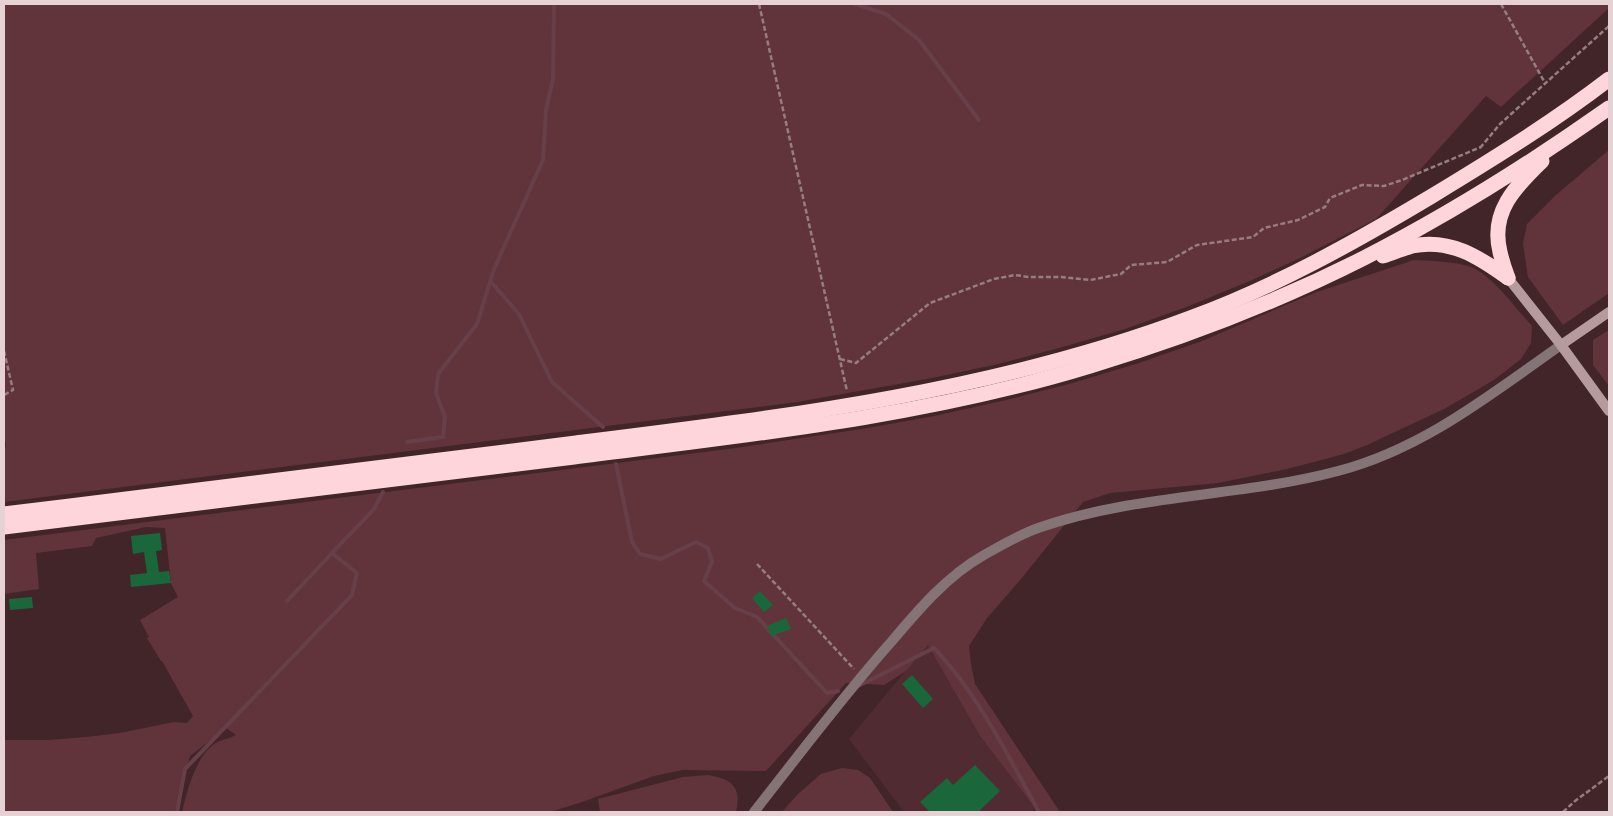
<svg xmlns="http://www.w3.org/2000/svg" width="1613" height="816" viewBox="0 0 1613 816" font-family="Roboto,sans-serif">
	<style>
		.built { fill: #502b31 }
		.green { fill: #61343c }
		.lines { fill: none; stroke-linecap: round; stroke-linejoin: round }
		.stream { stroke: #673f49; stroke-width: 4 }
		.building { fill: #1b673c }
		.path { stroke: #967e80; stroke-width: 2.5; stroke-dasharray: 5 2.5; stroke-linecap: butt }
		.street { stroke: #847476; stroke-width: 10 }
		.secondary { stroke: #b59b9e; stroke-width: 10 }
		.highway { stroke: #fdd5da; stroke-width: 15 }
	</style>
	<rect width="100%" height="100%" fill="#422529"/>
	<path class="built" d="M928 644 980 736 1035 808 1031 812H904L849 739Z"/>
	<g class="green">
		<path d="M4 4H1608L1609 8 1501 107 1486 96 1376 219 1298 259 1252 280 1189 306 1125 329 1059 348 994 365 927 379 797 402 4 502V452L6 445 4 435Z"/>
		<path d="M1609 150V293L1563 325 1528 277 1523 244 1527 224 1556 195Z"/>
		<path d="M1414 260C1432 261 1453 261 1471 267 1492 275 1516 309 1532 326L1531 343 1521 359 1494 380 1444 409 1367 445 1344 454 1287 469 1218 483 1110 493 1083 502 1021 579 987 618 969 646 971 664 975 684 1060 812H1038L980 736 928 645 906 671 884 685 846 683 766 771 683 770 654 776 582 802 550 812H182C187 792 195 758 214 744 220 740 229 739 236 735L226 728 190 756 175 812H4V740H49L86 737 120 733 174 722 187 723 193 716 162 661H161L147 638 149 637 140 620 178 597 171 583 165 528 146 527 96 538 92 546 36 553 39 589 4 594V540L736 448 868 428 934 416 1002 401 1069 384 1136 364 1202 341 1314 293Z"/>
		<path d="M1609 330V386L1593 365V340Z"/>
		<path d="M842 768 858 770 870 778 893 812H782L798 794 821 774Z"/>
		<path d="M708 775C731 779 742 786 736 812H600L598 799 683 777Z"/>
	</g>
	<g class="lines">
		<g class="stream">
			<path d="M855 4 886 14 919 40 979 120"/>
			<path d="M491 282 519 314 552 382 603 427"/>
			<path d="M407 442 443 437 445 417 436 393 438 374 477 324 494 269 543 160 546 110 553 79 554 4"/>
			<path d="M616 464 632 542 640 554 661 559 696 542 708 548 712 562 704 581 735 608 757 617 827 693 838 691"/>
			<path d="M287 601 332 553"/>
			<path d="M858 686 934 648C979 695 1008 756 1039 812"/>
			<path d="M177 812 185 769 352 595 357 573 332 553 374 509 383 492"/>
		</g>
	</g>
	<g class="building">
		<path d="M160 533 162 550 156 551 159 572 169 571 171 583 131 587 130 575 147 573 144 552 133 554 131 536Z"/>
		<path d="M760 591 773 605 764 612 752 598Z"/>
		<path d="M32 597 33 608 10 610 9 599Z"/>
		<path d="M786 618 791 629 771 636 767 626Z"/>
		<path d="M912 675 933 699 923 708 902 684Z"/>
		<path d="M975 765 1000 791 978 812H930L920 802 947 778 953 785Z"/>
	</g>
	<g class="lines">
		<g class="path">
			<path d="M759 4 847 391"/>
			<path d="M1501 4 1545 83"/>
			<path d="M1480 148 1500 124 1609 26"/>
			<path d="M4 351 13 390 4 395"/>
			<path d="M840 359 856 363 930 303 994 279 1015 275 1029 277H1061L1090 280 1121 274 1131 265 1167 262 1197 245 1253 237 1264 228 1298 220 1325 207 1330 198 1362 185 1384 186 1402 180 1481 147"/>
			<path d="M757 564 854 669"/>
			<path d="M1563 812 1575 801 1609 776"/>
		</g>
		<path class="street" d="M754 812C799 755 843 696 892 641 919 609 947 576 984 555 1002 545 1022 533 1041 527 1137 494 1240 497 1338 471 1423 449 1491 394 1561 345"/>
		<g class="secondary">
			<path d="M1508 278 1561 345 1609 411"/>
			<path d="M1561 345 1609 312"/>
		</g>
		<g class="highway">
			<path d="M1383 256C1392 253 1402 249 1412 246 1450 238 1479 257 1508 278"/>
			<path d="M1508 278C1505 270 1502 261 1500 252 1490 212 1515 187 1542 161"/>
			<path d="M4 514C195 491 386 467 576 443 784 417 993 392 1190 318 1275 287 1355 242 1432 196 1493 159 1553 122 1609 79"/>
			<path d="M4 527C194 504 384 480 574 457 747 435 923 417 1090 366 1183 338 1277 302 1364 258 1450 214 1531 163 1609 108"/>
		</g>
	</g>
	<rect width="1613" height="816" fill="none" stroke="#e6d2d4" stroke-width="10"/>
</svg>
